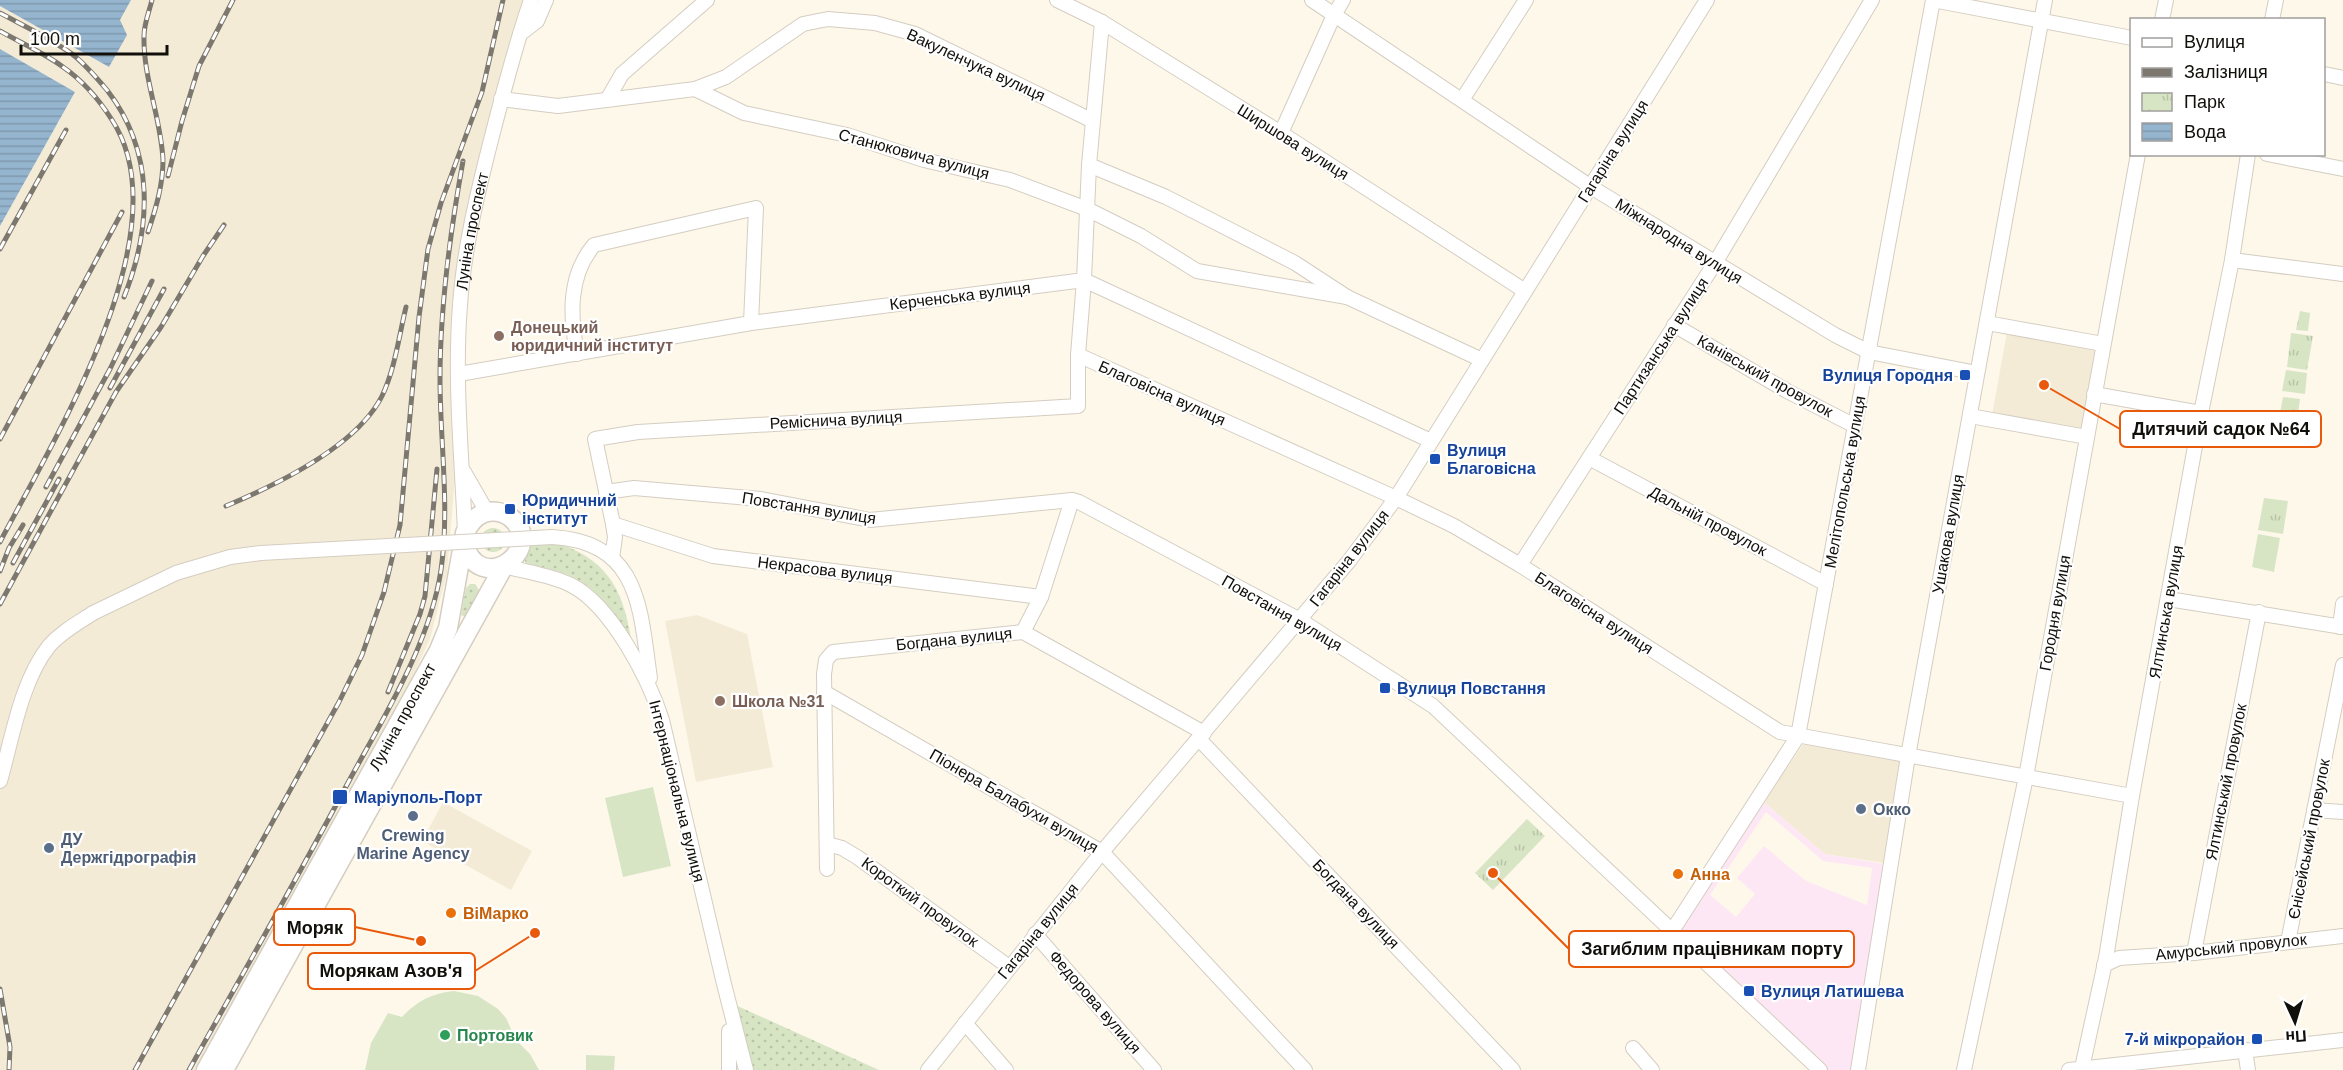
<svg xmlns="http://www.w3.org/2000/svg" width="2343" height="1070" viewBox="0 0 2343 1070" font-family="Helvetica,sans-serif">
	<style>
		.commercial { fill: #fee7f4; fill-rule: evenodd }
		.built { fill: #f4ebd7 }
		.grass { fill: url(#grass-dots) }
		.park { fill: url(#park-tufts) }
		.pitch { fill: #d7e5c4 }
		.water { fill: url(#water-rules) }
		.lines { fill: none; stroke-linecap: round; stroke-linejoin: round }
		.minor-casing { stroke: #d4cdc1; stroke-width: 16 }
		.major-casing { stroke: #d4cdc1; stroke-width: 21 }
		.minor { stroke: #fff; stroke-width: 14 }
		.major { stroke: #fff; stroke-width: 18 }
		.rail-casing { stroke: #7c786f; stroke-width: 5 }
		.rail { stroke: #fff; stroke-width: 3; stroke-dasharray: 9; stroke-linecap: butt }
		.minor-bridge-casing { stroke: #d4cdc1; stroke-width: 16; stroke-linecap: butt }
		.minor-bridge { stroke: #fff; stroke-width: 14 }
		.education-dot { fill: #8d6e63; stroke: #fff; stroke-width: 2 }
		.transit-dot { fill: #1a4fb4; stroke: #fff; stroke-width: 2 }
		.service-dot { fill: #5c6f8a; stroke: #fff; stroke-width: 2 }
		.food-dot { fill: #e8710a; stroke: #fff; stroke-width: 2 }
		.leisure-dot { fill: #2e9e5b; stroke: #fff; stroke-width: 2 }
		.labels { text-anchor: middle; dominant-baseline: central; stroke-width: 4.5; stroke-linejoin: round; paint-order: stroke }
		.street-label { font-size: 16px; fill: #110f0a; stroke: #fff }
		.education-label { font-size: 16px; font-weight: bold; fill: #785e54; stroke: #fff; text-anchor: start }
		.transit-label { font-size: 16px; font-weight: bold; fill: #164399; stroke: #fff; text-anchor: start }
		.service-label { font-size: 16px; font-weight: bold; fill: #4e5e75; stroke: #fff; text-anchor: start }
		.food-label { font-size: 16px; font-weight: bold; fill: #c56008; stroke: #fff; text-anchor: start }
		.leisure-label { font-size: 16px; font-weight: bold; fill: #27864d; stroke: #fff; text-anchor: start }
		.leader { fill: none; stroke: #e8590c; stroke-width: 2 }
		.callout-dot { fill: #e8590c; stroke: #fff; stroke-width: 2 }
		.callout { fill: #fff; stroke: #e8590c; stroke-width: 2 }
		.callout-label { font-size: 18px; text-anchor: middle; font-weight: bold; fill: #110f0a }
	</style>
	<defs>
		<pattern id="grass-dots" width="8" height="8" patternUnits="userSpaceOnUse" patternTransform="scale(1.5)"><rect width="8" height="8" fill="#d7e5c4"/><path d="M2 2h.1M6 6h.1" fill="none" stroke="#b8c3a7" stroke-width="1.8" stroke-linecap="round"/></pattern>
		<pattern id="park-tufts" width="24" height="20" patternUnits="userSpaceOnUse" patternTransform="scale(1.5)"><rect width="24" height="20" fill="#d7e5c4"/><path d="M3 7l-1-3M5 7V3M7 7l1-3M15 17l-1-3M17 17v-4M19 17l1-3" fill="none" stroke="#b8c3a7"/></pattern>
		<pattern id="water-rules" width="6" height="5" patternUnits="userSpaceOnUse" patternTransform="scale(1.5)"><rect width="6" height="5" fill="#95b4cd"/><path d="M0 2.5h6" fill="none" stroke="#7f9aaf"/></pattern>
	</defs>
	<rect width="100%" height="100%" fill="#fef8eb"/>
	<path class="commercial" d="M1764 802 1825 854 1884 864 1853 1070H1827L1680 929ZM1766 812 1823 861 1872 868 1867 905 1806 881 1764 846 1737 878 1755 894 1736 917 1710 895Z"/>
	<g class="built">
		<path d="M131 0H525L495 97 468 203 459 257 454 307 455 478 447 573 430 639 403 697 195 1070H0V226L75 92 0 49V6L109 67 120 20Z"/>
		<path d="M2007 332 2097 348 2083 431 1992 415Z"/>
		<path d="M697 615 747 634 773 767 696 782 665 621Z"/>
		<path d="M1804 743 1902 760 1884 863 1825 854 1764 802Z"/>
		<path d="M443 802 532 851 511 890 422 841Z"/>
	</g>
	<g class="grass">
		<circle cx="493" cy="540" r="12"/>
		<path d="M553 542C605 557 623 587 631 639 616 616 597 587 571 576 556 570 541 567 526 563L521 553 525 543Z"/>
		<path d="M470 584H475L479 590 465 617 461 615 466 588Z"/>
		<path d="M733 1004 879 1070H750Z"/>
	</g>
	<g class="park">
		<path d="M2300 311 2310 313 2308 331 2296 330Z"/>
		<path d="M2291 333 2313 336 2307 370 2287 367Z"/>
		<path d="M2286 370 2307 373 2305 394 2282 391Z"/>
		<path d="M2283 397 2300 399 2295 437 2276 435Z"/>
		<path d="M2264 498 2288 501 2283 534 2258 530Z"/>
		<path d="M1527 819 1545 836 1493 890 1475 873Z"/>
	</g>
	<g class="pitch">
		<path d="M2258 534 2280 538 2274 572 2252 567Z"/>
		<path d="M653 787 671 866 623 877 605 798Z"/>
		<path d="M454 991 478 996 498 1009 506 1018 516 1040 530 1054 539 1070H365L371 1043 388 1013 402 1017C417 1001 432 993 454 991Z"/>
		<path d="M586 1055 615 1056 614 1070H586Z"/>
	</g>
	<g class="water">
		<path d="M0 0H131L120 20 127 35 109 67 0 6Z"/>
		<path d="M0 49 75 92 0 226Z"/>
	</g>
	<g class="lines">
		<defs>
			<g id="minor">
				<path d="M1057 0 1102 22 1281 133 1525 291"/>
				<path d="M1312 0 1591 187 1835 335 1869 352 1977 373"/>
				<path d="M2162 20 2166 0"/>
				<path d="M2272 20 2276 0"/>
				<path d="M520 34 537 21 546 0"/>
				<path d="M2324 74 2343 78"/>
				<path d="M695 89 744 113 847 135 924 160 1010 180 1087 209 1141 236 1197 271 1347 297"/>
				<path d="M501 99 558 106 695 89 726 77 803 24 828 19 875 23 915 34 1093 121"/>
				<path d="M607 100 622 74 707 0"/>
				<path d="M1462 100 1526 0"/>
				<path d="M1281 133 1334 15 1343 0"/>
				<path d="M2267 154 2343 169"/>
				<path d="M1089 165 1166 197 1295 263 1347 297 1482 360"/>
				<path d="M2232 260 2343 274"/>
				<path d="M1987 323 2103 344"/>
				<path d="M1674 325 1787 391 1855 426"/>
				<path d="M577 354C570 315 568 276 594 245L756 208 751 323"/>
				<path d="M1078 355 1396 498 1454 526 1520 565 1780 732 2132 796"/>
				<path d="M459 374 751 323 1084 280 1431 441"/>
				<path d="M2094 394 2201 413"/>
				<path d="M1970 416 2087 437"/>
				<path d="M1589 458 1826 584"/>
				<path d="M464 472 487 512"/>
				<path d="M606 492 634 488 761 499 870 520 1072 500 1079 502 1300 620 1433 706 1820 1070"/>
				<path d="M613 524 713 556 1041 597"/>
				<path id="s1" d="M465 533C462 458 454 380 460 305 464 249 477 195 491 140 503 93 515 46 531 0"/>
				<path d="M552 537C641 542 640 610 650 678"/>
				<path d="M612 558 615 537 613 524 595 439 638 432 1078 406V355L1084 280 1089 165 1102 22"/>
				<path d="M1520 565 1715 263 1872 0"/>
				<path d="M504 566C526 572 551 575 571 585 611 605 649 679 662 720L724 984 746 1070"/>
				<path d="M2168 599 2343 627"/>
				<path d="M2340 627 2343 604"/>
				<path d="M1023 632 1041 597 1072 500"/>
				<path d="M824 692 1102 852 1305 1070"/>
				<path d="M1199 739 1513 1070"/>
				<path d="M0 781C12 739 21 681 49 646 61 632 78 623 93 613"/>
				<path d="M2314 810 2343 812"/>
				<path d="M827 844 842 848 857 857 1009 967"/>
				<path d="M827 869 824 674 826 660 833 652 1023 632 1204 733"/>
				<path d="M1672 931 1798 736 1933 0 2132 38"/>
				<path d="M1035 934 1154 1070"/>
				<path d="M2288 942 2343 665"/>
				<path d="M2194 953 2259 612"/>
				<path d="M2104 965 2119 958 2194 953 2343 936"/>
				<path d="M965 1023 1006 1070"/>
				<path d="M1633 1048 1652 1070"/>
				<path d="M2245 1050 2248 1070"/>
				<path d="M2082 1068 2106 958 2132 796 2201 413 2232 260 2248 154"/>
				<path d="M729 1070V1031"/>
				<path d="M928 1070 1102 852 1349 561 1396 498 1707 0"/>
				<path d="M1858 1070 1908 756 2045 0"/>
				<path d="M1964 1070 2026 777 2138 154"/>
				<path d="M2069 1070 2343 1040"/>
			</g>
			<g id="major">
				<path id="s2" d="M206 1070 439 650 448 628 465 533C469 524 474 517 484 513 493 510 503 512 510 517 549 548 479 599 464 543"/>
				<path d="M224 1070 504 566"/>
			</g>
		</defs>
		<use href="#minor" class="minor-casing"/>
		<use href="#major" class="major-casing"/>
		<use href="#minor" class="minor"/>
		<use href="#major" class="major"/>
		<defs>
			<g id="rail">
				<path d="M0 13C24 26 50 38 72 54 85 64 96 77 107 90 155 152 152 227 124 297"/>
				<path d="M0 31C21 43 44 53 63 67 82 80 100 101 112 120 184 230 53 441 0 542"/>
				<path d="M168 176 182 121 199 66 233 0"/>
				<path d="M148 232C156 208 163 185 163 160 161 118 143 78 144 36 144 24 149 12 152 0"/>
				<path d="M0 249 66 130"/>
				<path d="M110 388 164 289"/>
				<path d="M0 439 122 212"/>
				<path d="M46 487 110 369 152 281"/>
				<path d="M226 506C276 485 357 446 382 396 395 369 399 336 406 307"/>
				<path d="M13 563 59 479"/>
				<path d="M0 571 9 548 23 525"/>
				<path d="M0 604 116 392 161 327 203 256 224 225"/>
				<path d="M388 692 420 614 425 596 437 469"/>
				<path d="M0 989 10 1047 9 1070"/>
				<path d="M135 1070 339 702 362 655 384 592 400 525 419 317 428 249 441 203 482 92 503 0"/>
				<path d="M189 1070C243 973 298 877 350 779 385 715 430 643 441 570 450 507 440 442 440 379 440 306 450 233 463 161"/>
			</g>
		</defs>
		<use href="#rail" class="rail-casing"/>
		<use href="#rail" class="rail"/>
		<defs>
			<path id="minor-bridge" d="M93 613 176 573 230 557 261 553 552 537"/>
		</defs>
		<use href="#minor-bridge" class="minor-bridge-casing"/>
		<use href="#minor-bridge" class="minor-bridge"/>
	</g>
	<g class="education-dot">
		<circle cx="499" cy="336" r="6"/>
		<circle cx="720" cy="701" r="6"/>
	</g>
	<g class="transit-dot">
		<rect x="1959" y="369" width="12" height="12" rx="3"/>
		<rect x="1429" y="453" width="12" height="12" rx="3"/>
		<rect x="504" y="503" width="12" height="12" rx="3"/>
		<rect x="1379" y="682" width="12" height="12" rx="3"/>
		<rect x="332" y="789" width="16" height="16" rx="3"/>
		<rect x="1743" y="985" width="12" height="12" rx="3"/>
		<rect x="2251" y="1033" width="12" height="12" rx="3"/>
	</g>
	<g class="service-dot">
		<circle cx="1861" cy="809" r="6"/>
		<circle cx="413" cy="816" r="6"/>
		<circle cx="49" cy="848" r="6"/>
	</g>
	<g class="food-dot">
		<circle cx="1678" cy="874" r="6"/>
		<circle cx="451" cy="913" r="6"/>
	</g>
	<circle class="leisure-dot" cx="445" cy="1035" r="6"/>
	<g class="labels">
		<g class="street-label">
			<text transform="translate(976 65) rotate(25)">Вакуленчука вулиця</text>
			<text transform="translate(1293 142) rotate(32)">Ширшова вулиця</text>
			<text transform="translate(1613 151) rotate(-58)">Гагаріна вулиця</text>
			<text transform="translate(914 154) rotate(15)">Станюковича вулиця</text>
			<text stroke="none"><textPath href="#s1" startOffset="303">Луніна проспект</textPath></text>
			<text transform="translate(1679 241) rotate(32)">Міжнародна вулиця</text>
			<text transform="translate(960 296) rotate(-7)">Керченська вулиця</text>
			<text transform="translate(1661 346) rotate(-57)">Партизанська вулиця</text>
			<text transform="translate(1765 376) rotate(29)">Канівський провулок</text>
			<text transform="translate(1162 393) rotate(24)">Благовісна вулиця</text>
			<text transform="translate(836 420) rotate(-3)">Реміснича вулиця</text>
			<text transform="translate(1845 482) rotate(-80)">Мелітопольська вулиця</text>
			<text transform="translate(809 508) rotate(9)">Повстання вулиця</text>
			<text transform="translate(1708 521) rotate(28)">Дальній провулок</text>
			<text transform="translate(1948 534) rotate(-80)">Ушакова вулиця</text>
			<text transform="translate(1349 558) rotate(-52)">Гагаріна вулиця</text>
			<text transform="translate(825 570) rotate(7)">Некрасова вулиця</text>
			<text transform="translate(2166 612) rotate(-80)">Ялтинська вулиця</text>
			<text transform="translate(1282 613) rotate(30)">Повстання вулиця</text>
			<text transform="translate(1594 613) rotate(33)">Благовісна вулиця</text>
			<text transform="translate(2055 613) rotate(-80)">Городня вулиця</text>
			<text transform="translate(954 639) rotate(-6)">Богдана вулиця</text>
			<text stroke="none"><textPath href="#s2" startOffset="404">Луніна проспект</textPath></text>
			<text transform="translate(2226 782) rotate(-79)">Ялтинський провулок</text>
			<text transform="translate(677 791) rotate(76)">Інтернаціональна вулиця</text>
			<text transform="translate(1014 801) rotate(30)">Піонера Балабухи вулиця</text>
			<text transform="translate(2309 839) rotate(-79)">Єнісейський провулок</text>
			<text transform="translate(920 902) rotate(36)">Короткий провулок</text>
			<text transform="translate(1356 904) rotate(46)">Богдана вулиця</text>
			<text transform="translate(1038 931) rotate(-51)">Гагаріна вулиця</text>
			<text transform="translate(2231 947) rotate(-6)">Амурський провулок</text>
			<text transform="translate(1095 1002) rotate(49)">Федорова вулиця</text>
		</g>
		<g class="education-label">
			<text x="511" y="327">Донецький<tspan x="511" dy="18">юридичний інститут</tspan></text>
			<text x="732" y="701">Школа №31</text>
		</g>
		<g class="transit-label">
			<text x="1953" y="375" text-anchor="end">Вулиця Городня</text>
			<text x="1447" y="450">Вулиця<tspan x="1447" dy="18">Благовісна</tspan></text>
			<text x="522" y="500">Юридичний<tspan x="522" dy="18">інститут</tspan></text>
			<text x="1397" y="688">Вулиця Повстання</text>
			<text x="354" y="797">Маріуполь-Порт</text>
			<text x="1761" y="991">Вулиця Латишева</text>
			<text x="2245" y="1039" text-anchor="end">7-й мікрорайон</text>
		</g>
		<g class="service-label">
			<text x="1873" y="809">Окко</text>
			<text x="413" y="835" text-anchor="middle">Crewing<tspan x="413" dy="18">Marine Agency</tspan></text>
			<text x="61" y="839">ДУ<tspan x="61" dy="18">Держгідрографія</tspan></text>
		</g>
		<g class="food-label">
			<text x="1690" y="874">Анна</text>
			<text x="463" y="913">ВіМарко</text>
		</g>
		<g class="leisure-label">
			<text x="457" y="1035">Портовик</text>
		</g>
	</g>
	<path class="leader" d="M2044 385L2120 429M421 941L355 927M1493 873L1569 949M535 933L475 971"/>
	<g class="callout-dot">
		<circle cx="2044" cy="385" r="6"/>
		<circle cx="421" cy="941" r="6"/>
		<circle cx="1493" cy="873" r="6"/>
		<circle cx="535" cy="933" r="6"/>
	</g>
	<g class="callout">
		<rect x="2120" y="411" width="201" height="36" rx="6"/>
		<rect x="274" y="909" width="81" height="36" rx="6"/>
		<rect x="1569" y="931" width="285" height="36" rx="6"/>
		<rect x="308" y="953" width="167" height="36" rx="6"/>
	</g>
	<g class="callout-label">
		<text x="2221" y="435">Дитячий садок №64</text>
		<text x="315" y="934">Моряк</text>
		<text x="1712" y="955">Загиблим працівникам порту</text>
		<text x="391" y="977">Морякам Азов'я</text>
	</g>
	<rect x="2130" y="18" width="195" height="138" fill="#ffffff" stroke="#a09f9d" stroke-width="1.5"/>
	<rect x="2142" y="38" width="30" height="9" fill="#ffffff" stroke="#a09f9d" stroke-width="1.5"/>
	<text x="2184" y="48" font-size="18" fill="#110f0a">Вулиця</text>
	<rect x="2142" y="68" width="30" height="9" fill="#7c786f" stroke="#a09f9d" stroke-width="1.5"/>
	<text x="2184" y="78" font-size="18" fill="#110f0a">Залізниця</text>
	<rect x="2142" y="93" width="30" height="18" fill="url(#park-tufts)" stroke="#a09f9d" stroke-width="1.5"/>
	<text x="2184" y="108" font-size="18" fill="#110f0a">Парк</text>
	<rect x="2142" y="123" width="30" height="18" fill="url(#water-rules)" stroke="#a09f9d" stroke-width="1.5"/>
	<text x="2184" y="138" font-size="18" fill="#110f0a">Вода</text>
	<g transform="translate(2295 1022) rotate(176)" stroke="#ffffff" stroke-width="4.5" paint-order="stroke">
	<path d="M0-4.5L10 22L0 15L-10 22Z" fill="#110f0a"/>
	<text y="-9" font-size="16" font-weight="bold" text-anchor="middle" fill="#110f0a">Пн</text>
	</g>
	<path d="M21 45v9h146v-9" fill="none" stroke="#110f0a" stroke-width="3"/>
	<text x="30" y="45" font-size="18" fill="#110f0a" stroke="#ffffff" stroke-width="4.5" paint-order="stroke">100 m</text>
</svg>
